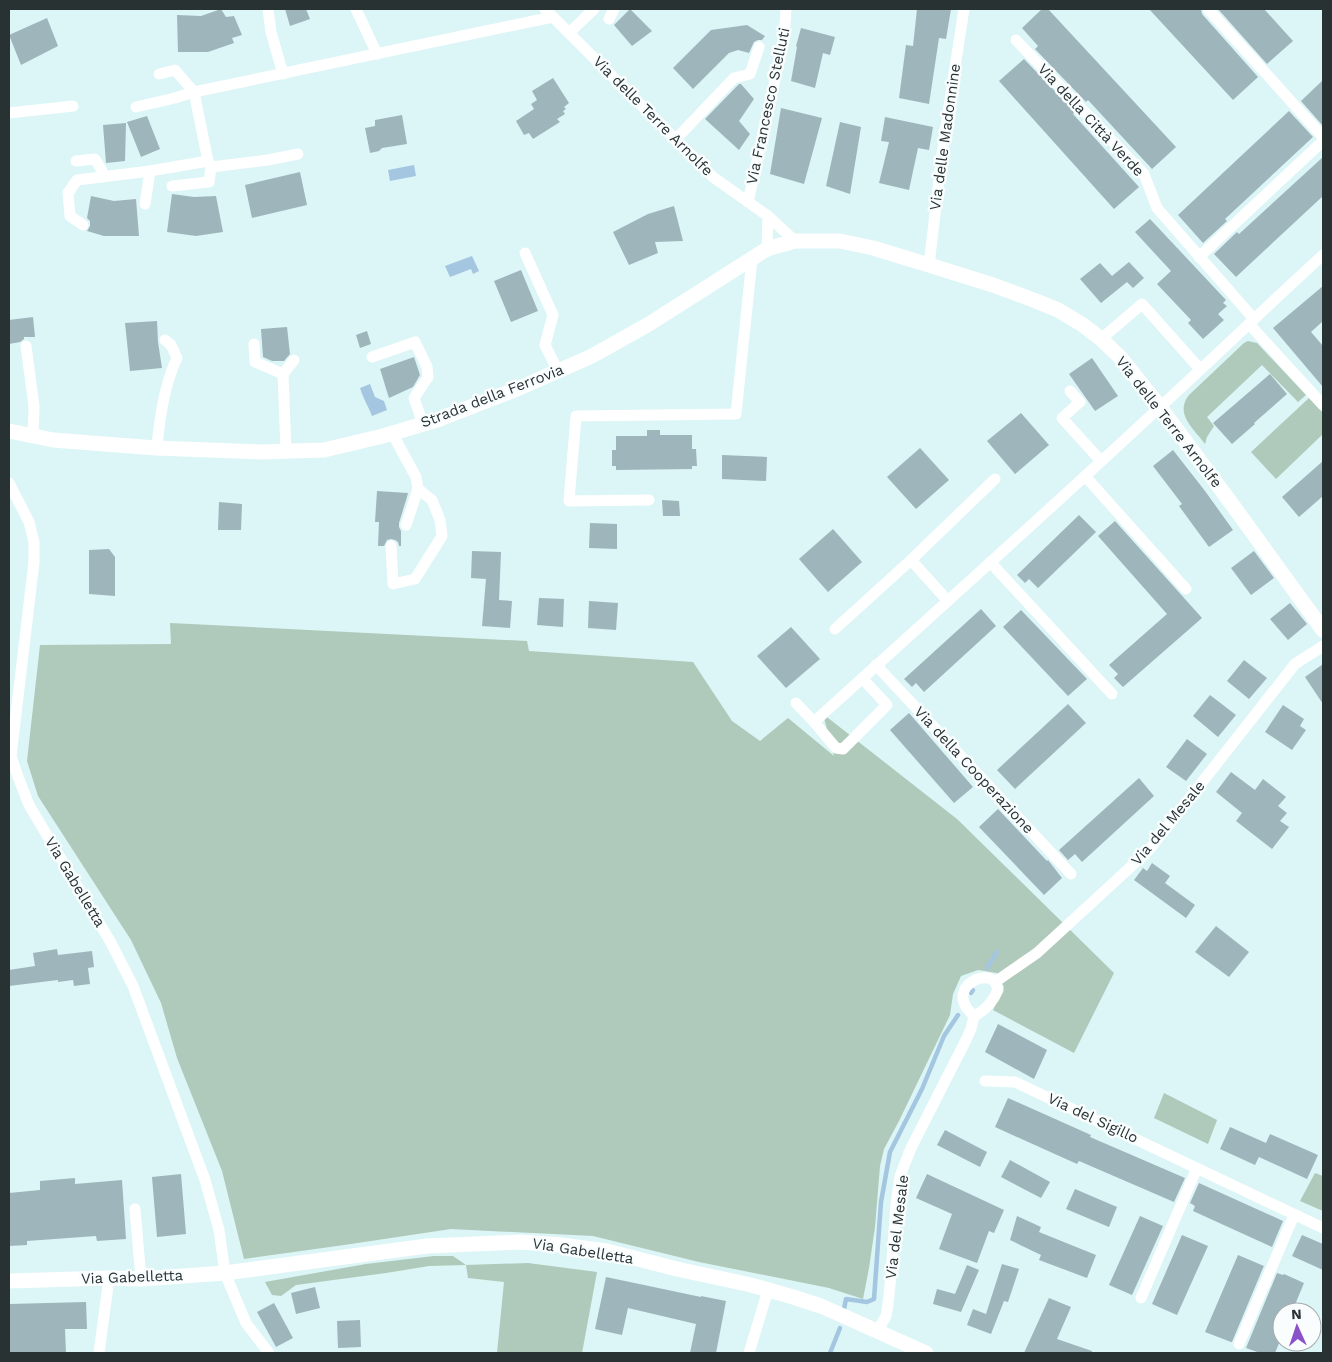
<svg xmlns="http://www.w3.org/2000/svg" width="1332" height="1362" viewBox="0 0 1332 1362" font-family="'Work Sans',sans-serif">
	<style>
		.green { fill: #afc9ba }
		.water { fill: #a4c6e0 }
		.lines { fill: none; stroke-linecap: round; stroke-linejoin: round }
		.stream { stroke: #a4c6e0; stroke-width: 4.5 }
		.building { fill: #9fb5bc }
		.street { stroke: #fff; stroke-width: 11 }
		.secondary { stroke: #fff; stroke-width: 15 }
		.labels { text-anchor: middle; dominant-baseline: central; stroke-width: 5; stroke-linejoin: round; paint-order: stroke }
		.street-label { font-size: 15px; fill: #293233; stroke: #f9fdfe }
	</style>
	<rect width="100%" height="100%" fill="#dcf5f6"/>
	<g class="green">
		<path d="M1248 341 1257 343 1306 395 1298 402 1262 365 1207 417 1214 426 1207 437 1205 444C1194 429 1174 414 1189 395L1244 343Z"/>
		<path d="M1309 398 1323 413V434L1276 479 1251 452Z"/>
		<path d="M170 623 527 641 529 651 693 662 732 721 760 741 788 718 834 756 823 714 957 819 1114 973 1074 1053 993 1010 1004 987 997 973 978 970 961 976 953 994 950 1015 899 1121 884 1149 880 1166 875 1227 869 1268 863 1299 829 1288 699 1262 593 1236 451 1229 344 1245 244 1259 222 1171 177 1058 161 1003 131 940 38 796 27 761 40 645 171 644Z"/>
		<path d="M1164 1093 1217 1120 1208 1144 1154 1118Z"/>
		<path d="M1315 1173 1323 1176V1211L1300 1201Z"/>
		<path d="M434 1256H453L466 1265 528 1263 597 1272 582 1353H497L504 1282 468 1278 466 1265 429 1266 386 1273 296 1285 281 1296 272 1295 265 1282 366 1264Z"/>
	</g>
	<g class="water">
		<path d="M414 165 416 176 390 181 388 170Z"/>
		<path d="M472 256 479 271 473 274 471 269 450 277 445 266Z"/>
		<path d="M370 384 375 397 384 401 387 410 372 416C368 406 363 398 360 388Z"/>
	</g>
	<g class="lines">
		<g class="stream">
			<path d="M987 968 997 952"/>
			<path d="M971 993 973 990"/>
			<path d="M844 1309 846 1299 867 1302 874 1299 881 1202 890 1152 922 1089 944 1036 958 1015"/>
			<path d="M830 1353 840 1328"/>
		</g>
	</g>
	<g class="building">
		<path d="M221 9 226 17 234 16 242 35 232 38 234 43 208 52H178L177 15 201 16Z"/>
		<path d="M285 9H306L310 19 290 26Z"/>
		<path d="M630 9 652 31 632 46 614 25Z"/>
		<path d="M917 9H951L946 39 939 38 929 104 899 98 906 45 913 46Z"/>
		<path d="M1042 9H1048L1176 147 1152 169 1088 100 1086 102 1035 49 1038 46 1022 28Z"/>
		<path d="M1149 9H1201L1202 14 1258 77 1233 100Z"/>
		<path d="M1218 9H1264L1293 41 1267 64Z"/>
		<path d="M47 18 58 46 21 65 9 35Z"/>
		<path d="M747 25 765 36 762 40H758L754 42 749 53 738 50 729 53 693 89 673 68 711 30Z"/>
		<path d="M801 28 835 37 830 55 823 53 815 88 791 81 797 47 796 46Z"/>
		<path d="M1024 59 1075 112 1073 114 1139 187 1114 209 999 81Z"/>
		<path d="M553 78 569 103 564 107 566 109 563 111 565 114 557 119 560 122 533 139 529 133 524 135 516 121 534 109 531 104 537 100 532 91Z"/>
		<path d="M1323 80V126L1301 101Z"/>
		<path d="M739 84H741L754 99 739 121 750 134 739 150 705 119Z"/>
		<path d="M781 108 822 118 804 184 770 174Z"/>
		<path d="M1289 111 1313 137 1225 219 1227 221 1203 243 1178 215Z"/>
		<path d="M402 115 407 144 382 148 379 151 370 153 365 128 375 126V120Z"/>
		<path d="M147 116 160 149 141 157 127 122Z"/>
		<path d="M885 117 933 127 929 150 918 148 909 190 879 183 889 142 881 141Z"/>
		<path d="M840 122 861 127 850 194 826 186Z"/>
		<path d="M126 123 125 161 106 163 103 125Z"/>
		<path d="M1323 157V196L1236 277 1214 254 1237 232 1239 234Z"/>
		<path d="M300 172 307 205 252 218 245 185Z"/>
		<path d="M172 194 194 197 216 196 223 232 196 236 167 232Z"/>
		<path d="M91 196 114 201 136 199 139 236H104L87 231 90 226V221L87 218Z"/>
		<path d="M674 206 683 241 655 242 658 253 629 265 613 232 648 214Z"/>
		<path d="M1150 219 1226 300 1223 303 1227 306 1218 314 1224 320 1203 339 1188 323 1191 320 1157 284 1171 271 1135 232Z"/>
		<path d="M1129 262 1144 278 1133 288 1127 282 1101 303 1080 279 1100 263 1112 276Z"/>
		<path d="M521 270 538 311 511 322 494 281Z"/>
		<path d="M1323 286V321L1311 332 1323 346V387L1273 328Z"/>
		<path d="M33 317 35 337H24V339L20 342 9 344V320Z"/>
		<path d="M157 321 158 342 162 368 130 371 125 323Z"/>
		<path d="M287 327 290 354 284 361H272L263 357 261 329Z"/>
		<path d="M367 331 371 344 360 348 356 335Z"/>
		<path d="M414 357 420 375 413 387 389 398 380 369Z"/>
		<path d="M1092 358 1118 396 1095 411 1069 374Z"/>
		<path d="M1270 374 1287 394 1254 423 1255 424 1232 444 1213 423Z"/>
		<path d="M1021 413 1049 445 1015 474 987 441Z"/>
		<path d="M647 430H660V435H692V449H696L697 466H692V469L616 470V466H612V450H616V436H647Z"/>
		<path d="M920 448 949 480 916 509 887 477Z"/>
		<path d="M1173 450 1205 491 1233 530 1209 547 1179 506 1182 504 1153 466Z"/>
		<path d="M722 455 767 457 766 481 722 479Z"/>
		<path d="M1323 461V496L1299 517 1282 497Z"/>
		<path d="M377 491 408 493 407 497 399 523V527L401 531V546H399L398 542 395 540 391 539 387 540 384 546H378L379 522H375Z"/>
		<path d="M662 500 679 501 680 516H663Z"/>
		<path d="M219 502 242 504 241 530H218Z"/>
		<path d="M1079 515 1096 532 1038 588 1029 579 1025 583 1017 575Z"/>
		<path d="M1115 521 1202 618 1123 687 1114 678 1118 674 1109 665 1167 614 1098 536Z"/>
		<path d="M590 523 617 524V549L589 548Z"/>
		<path d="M833 529 862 562 828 592 799 559Z"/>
		<path d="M109 549 115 557V596L89 594V550Z"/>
		<path d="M472 551 501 552 499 600 512 601 510 628 482 626 486 579 471 578Z"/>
		<path d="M1254 551 1274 578 1251 595 1231 568Z"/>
		<path d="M539 598 564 599 563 627 537 625Z"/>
		<path d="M589 601 618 603 616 630 588 628Z"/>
		<path d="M1290 603 1307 624 1288 640 1270 619Z"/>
		<path d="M981 609 996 626 924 692 916 683 912 687 904 679Z"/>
		<path d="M1021 610 1087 679 1068 696 1003 627Z"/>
		<path d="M791 627 820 659 786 688 757 656Z"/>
		<path d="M1244 660 1267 678 1249 699 1227 681Z"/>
		<path d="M1323 664V704L1305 677Z"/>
		<path d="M1210 695 1236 715 1218 737 1193 716Z"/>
		<path d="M1068 704 1086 723 1015 789 997 770Z"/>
		<path d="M1283 705 1304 719 1300 726 1306 730 1292 750 1265 732Z"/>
		<path d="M909 713 973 787 954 803 890 730Z"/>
		<path d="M1187 739 1207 754 1186 781 1166 767Z"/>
		<path d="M1231 772 1255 790 1263 779 1286 797 1278 806 1287 813 1280 821 1289 827 1272 849 1236 821 1242 813 1216 792Z"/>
		<path d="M1139 778 1154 796 1082 862 1075 854 1068 860 1059 850Z"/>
		<path d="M998 809 1047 861 1048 860 1062 878 1044 895 979 827Z"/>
		<path d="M1152 863 1170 876 1165 883 1195 905 1186 918 1134 880 1143 868 1147 871Z"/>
		<path d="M1216 926 1249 952 1229 977 1195 952Z"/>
		<path d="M57 949 58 955 92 951 94 967 88 968 90 984 74 986 73 980 58 982V980L9 986V970L35 966 33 953Z"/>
		<path d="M998 1024 1047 1050 1034 1079 985 1052Z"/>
		<path d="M1008 1098 1091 1135 1090 1137 1185 1178 1174 1202 1079 1161 1077 1164 995 1127Z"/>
		<path d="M1230 1127 1266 1143 1270 1134 1318 1155 1307 1179 1259 1157 1255 1165 1220 1149Z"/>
		<path d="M945 1130 987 1152 980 1167 937 1145Z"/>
		<path d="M1010 1160 1050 1182 1041 1198 1001 1177Z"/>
		<path d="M181 1174 186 1234 157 1237 152 1177Z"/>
		<path d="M927 1174 1004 1210 994 1233 989 1231 977 1263 939 1249 952 1214 916 1198Z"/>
		<path d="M75 1178V1184L122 1180 126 1239 97 1241 96 1236 27 1241V1245L9 1246V1193L40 1190V1181Z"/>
		<path d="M1199 1183 1283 1221 1272 1247 1193 1211 1195 1206 1190 1203Z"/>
		<path d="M1075 1189 1117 1207 1109 1227 1066 1209Z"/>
		<path d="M1017 1216 1041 1227 1039 1232 1096 1255 1087 1278 1039 1260 1041 1255 1010 1240Z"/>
		<path d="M1140 1216 1163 1226 1132 1295 1109 1285Z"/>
		<path d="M1182 1235 1208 1246 1177 1315 1152 1304Z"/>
		<path d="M1302 1235 1323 1244V1270L1292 1256Z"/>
		<path d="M1238 1255 1264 1266 1263 1268 1232 1342H1231L1205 1332Z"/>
		<path d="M1002 1264 1019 1269 1008 1302 1004 1301 991 1334 967 1325 973 1309 986 1314Z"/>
		<path d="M967 1265 979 1270 961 1312 933 1304 937 1289 955 1294Z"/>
		<path d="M1277 1273 1283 1275 1284 1274 1304 1283 1292 1312H1282V1336L1275 1353H1260L1246 1348Z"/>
		<path d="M606 1277 701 1297V1296L726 1301 716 1353H690L696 1324 628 1308 622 1335 595 1329Z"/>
		<path d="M315 1287 320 1308 296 1314 291 1293Z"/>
		<path d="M1049 1298 1071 1307 1057 1339 1092 1351V1353H1024Z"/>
		<path d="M86 1302 87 1329H65L66 1353H9V1304Z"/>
		<path d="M274 1303 293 1338 276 1347 257 1312Z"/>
		<path d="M360 1320 361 1347 338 1348 337 1321Z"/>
	</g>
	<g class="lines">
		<g class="street">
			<path d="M268 9 271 32 283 74"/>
			<path d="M356 9 377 54"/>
			<path d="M545 9 713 177 768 216 795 241"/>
			<path d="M1208 9 1323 137"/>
			<path d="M609 19 614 9"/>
			<path d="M569 33 594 9"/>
			<path d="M1016 40 1144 174 1157 208 1254 319"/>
			<path d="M136 107 175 98 194 92 175 70 159 74"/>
			<path d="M9 113 73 106"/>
			<path d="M675 140 734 78 750 74 759 47"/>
			<path d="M76 161 95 159 102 171 103 177"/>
			<path d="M208 161 211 167 268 160 298 154"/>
			<path d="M172 186 209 182 211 167"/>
			<path d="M748 202 784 38 786 9"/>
			<path d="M145 204 150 171"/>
			<path d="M83 225 70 216 68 193 77 180 150 171 208 161 194 92 553 17"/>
			<path d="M767 249 768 216"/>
			<path d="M525 253 553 315 545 345 558 371"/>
			<path d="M1199 257 1323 141"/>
			<path d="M929 265 943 145 964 9"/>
			<path d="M1249 324 1323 405"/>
			<path d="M1101 339 1142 304 1200 369"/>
			<path d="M254 344 255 362 283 374 286 451"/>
			<path d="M26 346 34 406 33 436"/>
			<path d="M372 357 415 342 427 367 428 377 414 398 423 424"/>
			<path d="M283 374 294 360"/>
			<path d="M1070 391 1080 402 1062 418 1101 461"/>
			<path d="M156 448C158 441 158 435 159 428 162 404 167 379 177 358L171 345 165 340"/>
			<path d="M1085 476 1186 589"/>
			<path d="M9 483 29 522 34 542V562L11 756 17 774 29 805 110 941 133 986 205 1180 219 1230 225 1273 246 1323 269 1353"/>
			<path d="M649 500 569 501 576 416 736 414 752 259"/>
			<path d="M406 525 418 489"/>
			<path d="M391 546 393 584 415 579 442 536 440 520 432 500 418 489 416 477 392 433"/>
			<path d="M911 560 947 600"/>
			<path d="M990 562 1112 694"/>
			<path d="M835 629 911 560 995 479"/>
			<path d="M876 665 1071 874"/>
			<path d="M862 678 887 705 843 749 836 748 814 722C929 618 1046 513 1160 407 1215 357 1268 305 1323 255"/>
			<path d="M796 703 814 722"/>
			<path d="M995 982 1037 953 1148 851 1295 664 1323 646"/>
			<path d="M985 1081 1015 1082 1323 1228"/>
			<path d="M135 1209 141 1279"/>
			<path d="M1141 1298 1197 1168"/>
			<path d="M877 1332 886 1316 888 1304 891 1275 896 1204 900 1176 911 1148 965 1042 971 1029 974 1016C986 1010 993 1002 998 990 997 987 996 984 995 982 986 971 957 983 964 1003 966 1008 970 1012 974 1016"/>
			<path d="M1239 1344 1294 1215"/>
			<path d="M99 1353 109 1278"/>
			<path d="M749 1353 768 1290"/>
		</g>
		<g class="secondary">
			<path d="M9 431 53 440 156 448 262 452 324 450 383 436 437 420 517 389 558 371 592 356 649 324 767 249 795 241H840L873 248 929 265 993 285 1036 301 1058 310 1083 325 1101 339 1120 357 1160 407 1234 507 1323 630"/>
			<path d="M9 1281 109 1278 141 1279 225 1273 427 1246 521 1242 561 1245 607 1251 677 1269 751 1285 793 1297 821 1306 926 1353"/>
		</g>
	</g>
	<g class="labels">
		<g class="street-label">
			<text transform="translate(768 106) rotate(-78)">Via Francesco Stelluti</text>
			<text transform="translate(653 116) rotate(45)">Via delle Terre Arnolfe</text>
			<text transform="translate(1091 120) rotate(47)">Via della Città Verde</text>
			<text transform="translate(945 137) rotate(-82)">Via delle Madonnine</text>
			<text transform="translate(492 396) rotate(-21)">Strada della Ferrovia</text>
			<text transform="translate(1169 422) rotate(52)">Via delle Terre Arnolfe</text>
			<text transform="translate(974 770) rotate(47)">Via della Cooperazione</text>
			<text transform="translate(1168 823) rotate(-50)">Via del Mesale</text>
			<text transform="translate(75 882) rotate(59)">Via Gabelletta</text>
			<text transform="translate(1093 1118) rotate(25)">Via del Sigillo</text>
			<text transform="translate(897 1227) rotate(-83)">Via del Mesale</text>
			<text transform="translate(583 1251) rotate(9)">Via Gabelletta</text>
			<text transform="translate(132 1277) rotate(-2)">Via Gabelletta</text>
		</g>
	</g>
	<rect width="1332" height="1362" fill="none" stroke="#293233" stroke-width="20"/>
	<g transform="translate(1297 1327) rotate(357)"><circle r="24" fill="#f9fdfe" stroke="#a6acad"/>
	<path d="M0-4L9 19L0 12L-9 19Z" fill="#8a51c9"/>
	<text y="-8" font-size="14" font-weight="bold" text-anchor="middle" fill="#293233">N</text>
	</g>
</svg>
